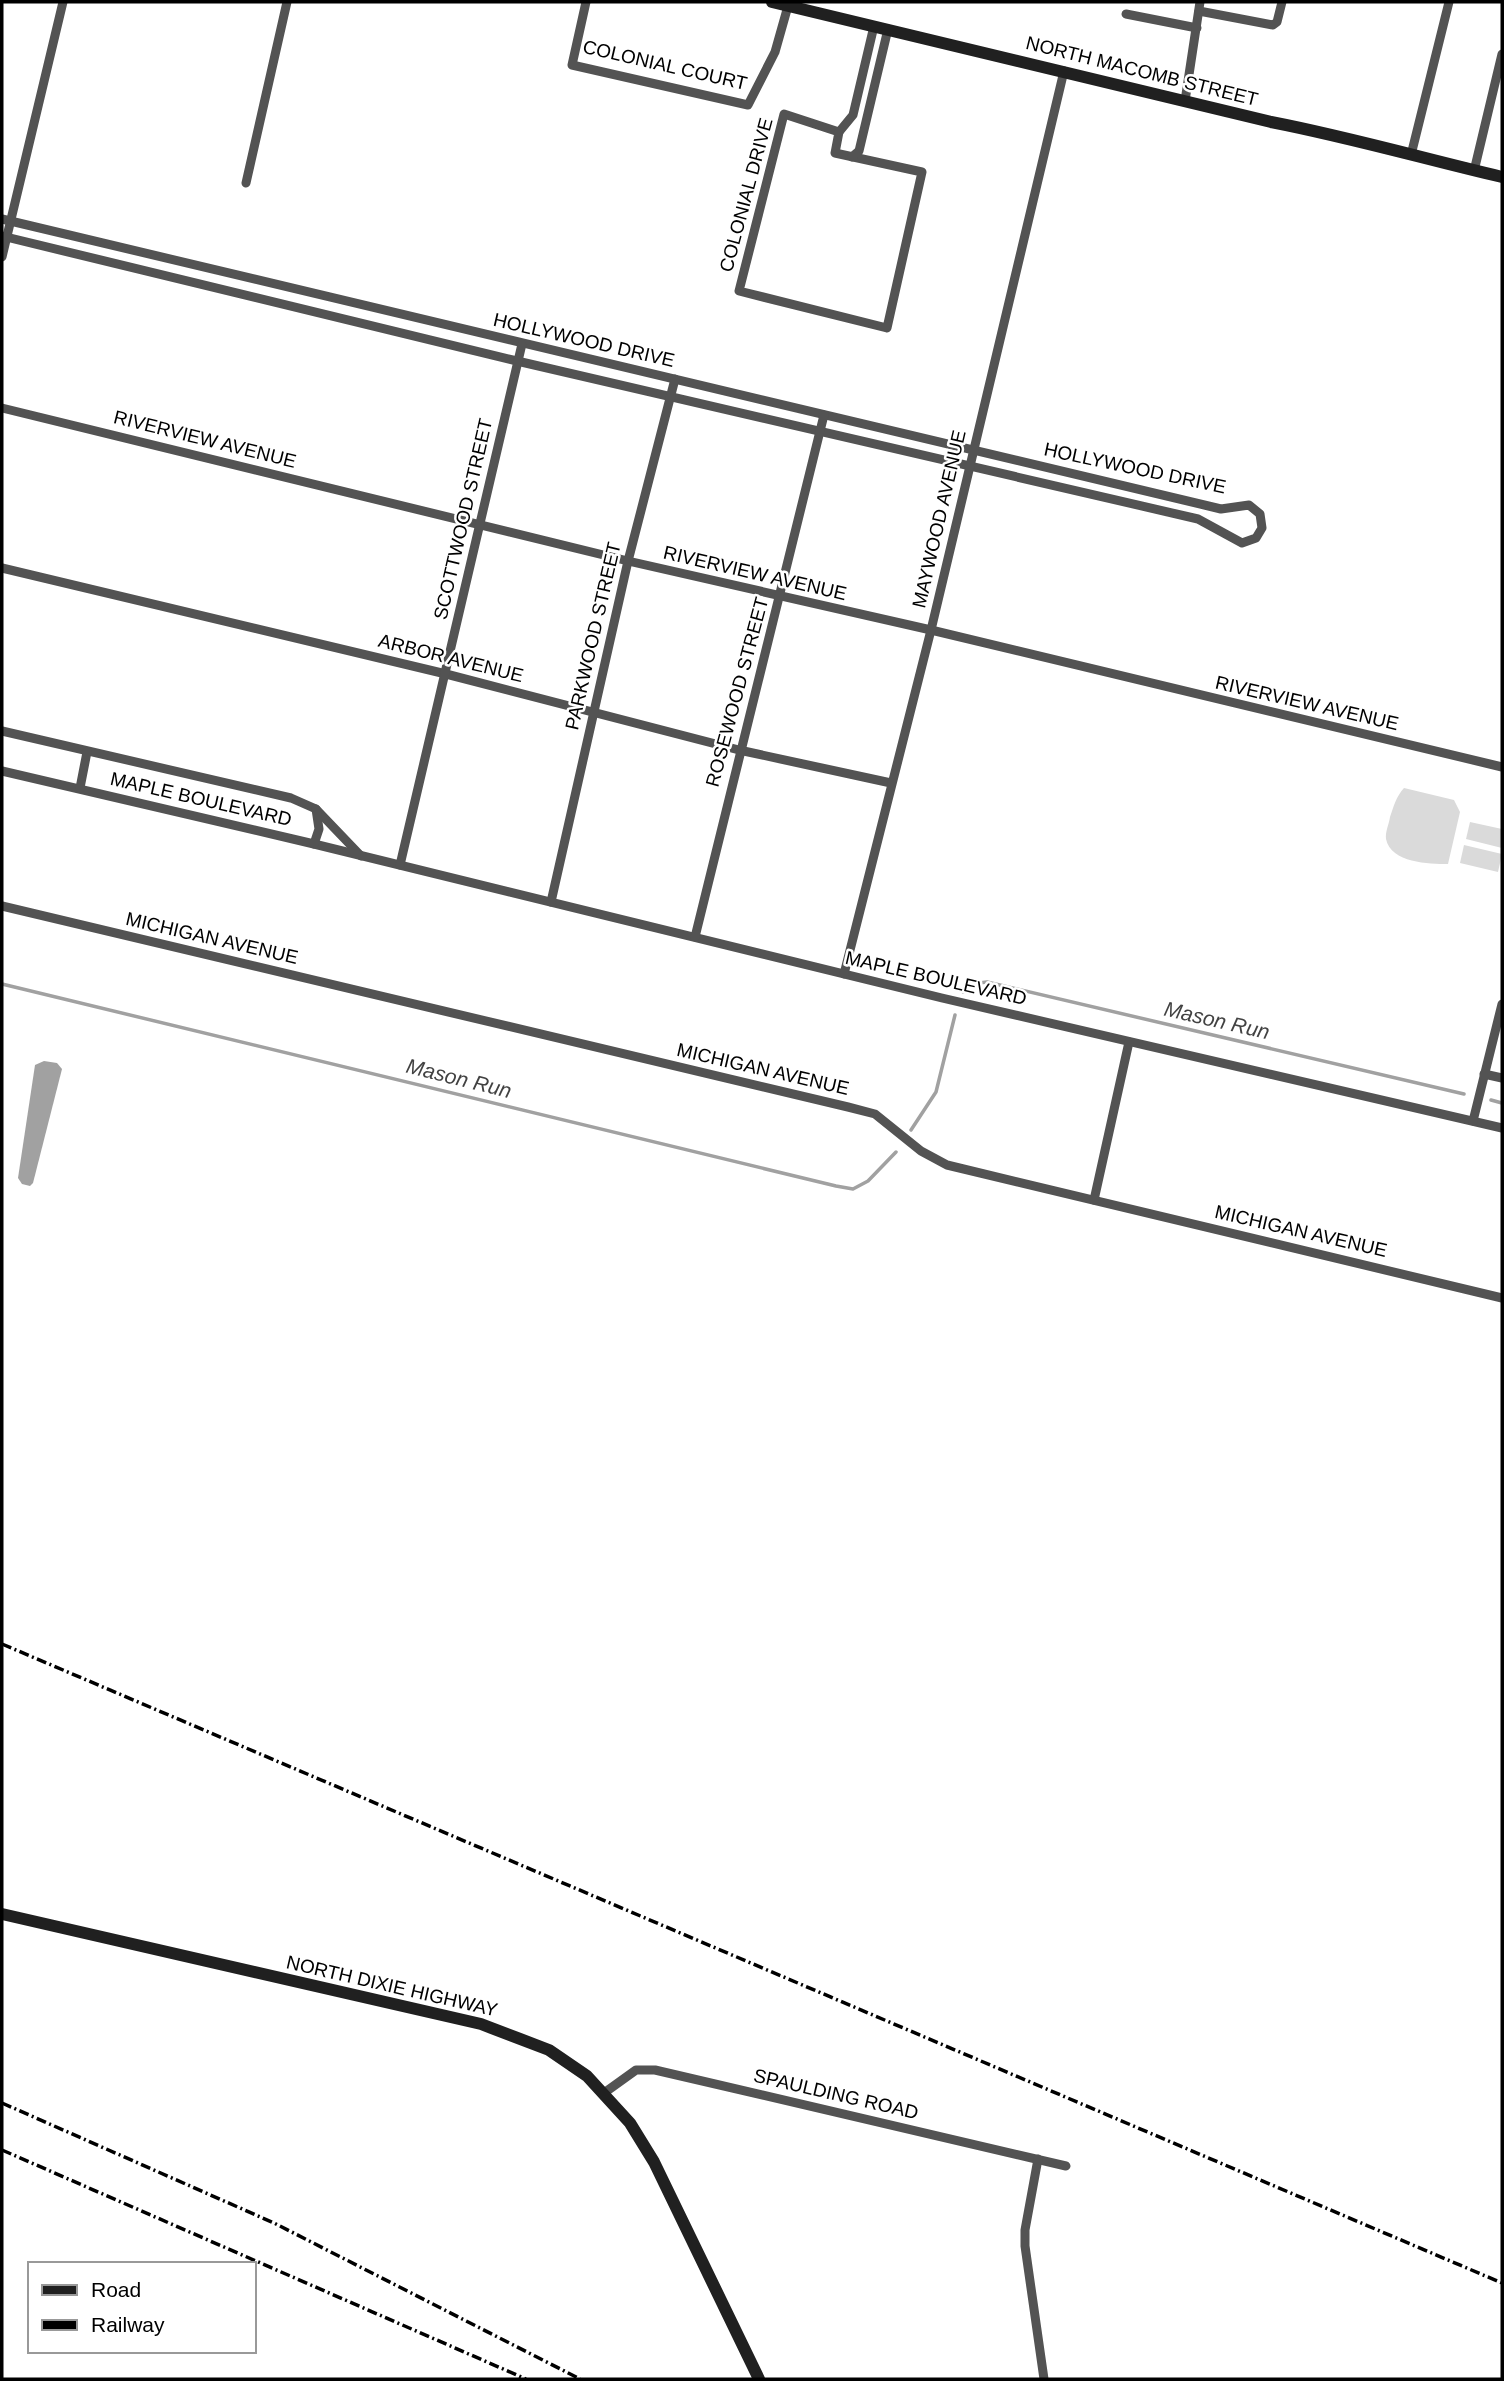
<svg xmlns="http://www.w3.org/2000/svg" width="1504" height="2381" viewBox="0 0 1504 2381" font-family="Helvetica,sans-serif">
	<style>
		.green { fill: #dadada }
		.water { fill: #a1a1a1 }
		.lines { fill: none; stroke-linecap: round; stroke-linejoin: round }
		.stream { stroke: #a1a1a1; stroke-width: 3.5 }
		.street { stroke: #535353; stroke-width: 9 }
		.secondary { stroke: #202020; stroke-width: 12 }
		.rail { stroke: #000; stroke-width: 3.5; stroke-dasharray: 10 3.5 2 3.5; stroke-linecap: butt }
		.labels { text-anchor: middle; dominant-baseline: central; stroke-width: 5; stroke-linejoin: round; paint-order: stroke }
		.street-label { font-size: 19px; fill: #000; stroke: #fff }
		.water-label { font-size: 21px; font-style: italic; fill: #424242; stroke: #fff }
	</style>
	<rect width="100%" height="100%" fill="#fff"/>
	<g class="green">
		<path d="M1404 788 1454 800 1460 812 1448 864C1429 864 1391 863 1386 839 1385 832 1389 824 1390 817 1394 805 1396 797 1404 788Z"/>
		<path d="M1470 822 1502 829V848L1466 839Z"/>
		<path d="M1464 845 1502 854 1498 872 1460 863Z"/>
	</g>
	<path class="water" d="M44 1061 57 1063 62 1069 33 1183 30 1186 22 1184 18 1178 35 1065Z"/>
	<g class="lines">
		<g class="stream">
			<path d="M2 984 836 1186 853 1189 868 1181 896 1152"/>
			<path d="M963 992 979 983 987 982 1464 1094"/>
			<path d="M1491 1100 1502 1103"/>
			<path d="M911 1130 936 1092 955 1015"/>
		</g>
		<g class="street">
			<path d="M586 2 572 65 748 105 775 52 788 6"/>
			<path d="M1199 11 1273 25 1277 22 1282 2"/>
			<path d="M1126 14 1197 28"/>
			<path d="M1185 101 1200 2"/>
			<path d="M784 114 839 132 835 153 922 172 887 328 739 291Z"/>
			<path d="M839 132 853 115 874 26"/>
			<path d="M1411 155 1449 2"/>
			<path d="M852 157 859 151 888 29"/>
			<path d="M1474 171 1502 54"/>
			<path d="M246 183 287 2"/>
			<path d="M2 219 1221 509 1249 505 1260 514 1262 528 1256 538 1242 543 1198 519 517 361 2 236"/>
			<path d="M2 257 63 2"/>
			<path d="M2 408 628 561 931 630 1502 767"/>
			<path d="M2 568 446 674 739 750 891 783"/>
			<path d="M2 731 291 798 316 809 361 856"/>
			<path d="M2 771 314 844 942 998 1502 1128"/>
			<path d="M80 788 87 752"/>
			<path d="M314 844 319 829 316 809"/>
			<path d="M400 865 522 344"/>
			<path d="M551 902 628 561 675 379"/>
			<path d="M2 906 848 1107 875 1114 921 1151 947 1165 1502 1298"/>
			<path d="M695 937 824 415"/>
			<path d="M844 974 931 630 1064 71"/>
			<path d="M1484 1074 1502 1078"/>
			<path d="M1473 1121 1502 1004"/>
			<path d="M1094 1200 1129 1042"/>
			<path d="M604 2093 636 2070H655L1066 2166"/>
			<path d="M1038 2159 1025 2230V2246L1044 2379"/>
		</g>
		<g class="secondary">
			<path d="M772 2 1271 122C1349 137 1425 159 1502 177"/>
			<path d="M2 1914 481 2024 549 2050 587 2076 630 2123 654 2162 759 2379"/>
		</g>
		<g class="rail">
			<path d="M2 1644 1502 2283"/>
			<path d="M2 2103 274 2223 580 2379"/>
			<path d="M2 2150 526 2379"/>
		</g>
	</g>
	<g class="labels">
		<g class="street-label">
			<text transform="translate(665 65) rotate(13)">COLONIAL COURT</text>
			<text transform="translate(1142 71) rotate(14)">NORTH MACOMB STREET</text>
			<text transform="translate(746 195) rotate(-75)">COLONIAL DRIVE</text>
			<text transform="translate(584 340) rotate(13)">HOLLYWOOD DRIVE</text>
			<text transform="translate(205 439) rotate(14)">RIVERVIEW AVENUE</text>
			<text transform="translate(1135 468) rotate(12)">HOLLYWOOD DRIVE</text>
			<text transform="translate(463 519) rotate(-77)">SCOTTWOOD STREET</text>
			<text transform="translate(939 519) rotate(-77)">MAYWOOD AVENUE</text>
			<text transform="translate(755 573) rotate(13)">RIVERVIEW AVENUE</text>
			<text transform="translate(593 636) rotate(-77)">PARKWOOD STREET</text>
			<text transform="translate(451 658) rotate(14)">ARBOR AVENUE</text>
			<text transform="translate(737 692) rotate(-75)">ROSEWOOD STREET</text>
			<text transform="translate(1307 703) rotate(13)">RIVERVIEW AVENUE</text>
			<text transform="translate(201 799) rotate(13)">MAPLE BOULEVARD</text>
			<text transform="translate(212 938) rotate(13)">MICHIGAN AVENUE</text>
			<text transform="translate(936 978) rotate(13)">MAPLE BOULEVARD</text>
			<text transform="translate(763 1069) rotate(13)">MICHIGAN AVENUE</text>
			<text transform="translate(1301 1231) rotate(13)">MICHIGAN AVENUE</text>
			<text transform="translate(392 1986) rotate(13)">NORTH DIXIE HIGHWAY</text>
			<text transform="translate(836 2094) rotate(13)">SPAULDING ROAD</text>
		</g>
		<g class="water-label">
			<text transform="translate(1217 1020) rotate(13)">Mason Run</text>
			<text transform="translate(459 1078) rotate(14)">Mason Run</text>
		</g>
	</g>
	<rect width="1504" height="2381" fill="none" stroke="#000000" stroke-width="7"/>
	<rect x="28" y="2262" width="228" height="91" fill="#ffffff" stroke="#999999" stroke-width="2"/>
	<rect x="42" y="2285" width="35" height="10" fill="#202020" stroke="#999999" stroke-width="2"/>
	<text x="91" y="2297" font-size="21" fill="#000000">Road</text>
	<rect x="42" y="2320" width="35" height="10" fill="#000000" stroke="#999999" stroke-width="2"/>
	<text x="91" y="2332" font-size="21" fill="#000000">Railway</text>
</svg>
